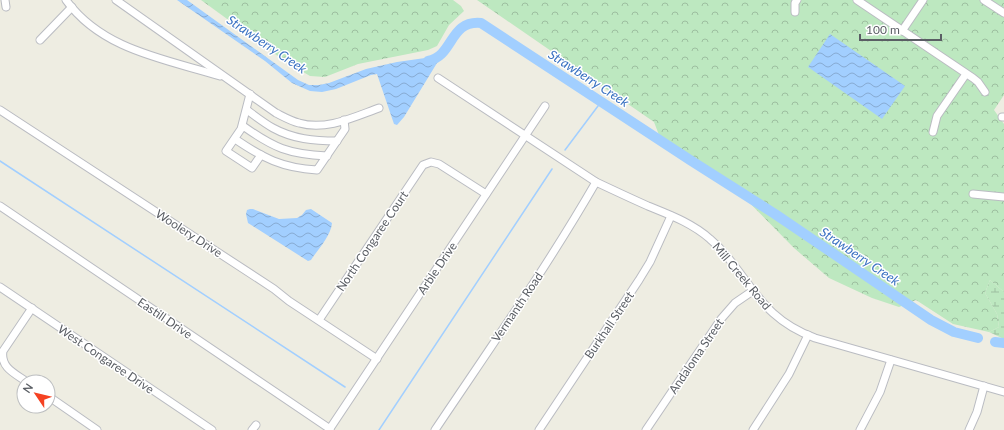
<svg xmlns="http://www.w3.org/2000/svg" width="1004" height="430" viewBox="0 0 1004 430" font-family="Lato,sans-serif">
	<style>
		.forest { fill: url(#forest-crowns) }
		.wetland { fill: url(#wetland-marsh) }
		.water { fill: url(#water-waves) }
		.lines { fill: none; stroke-linecap: round; stroke-linejoin: round }
		.stream { stroke: #a2cfff; stroke-width: 1.5 }
		.river { stroke: #a2cfff; stroke-width: 10 }
		.minor-casing { stroke: #babcc2; stroke-width: 9 }
		.minor { stroke: #fff; stroke-width: 7 }
		.labels { text-anchor: middle; dominant-baseline: central; stroke-width: 3; stroke-linejoin: round; paint-order: stroke }
		.street-label { font-size: 12px; fill: #5a5e64; stroke: #fff }
		.water-label { font-size: 13px; font-style: italic; fill: #3a72c2; stroke: #fff }
	</style>
	<defs>
		<pattern id="forest-crowns" width="20" height="18" patternUnits="userSpaceOnUse"><rect width="20" height="18" fill="#bde8c0"/><path d="M2 6a3 3 0 1 1 6 0M12 15a3 3 0 1 1 6 0" fill="none" stroke="#9dbfa0"/></pattern>
		<pattern id="wetland-marsh" width="20" height="14" patternUnits="userSpaceOnUse"><rect width="20" height="14" fill="#bde8c0"/><path d="M1 5h8M5 5V1M11 12h8M15 12V8" fill="none" stroke="#9dbfa0"/></pattern>
		<pattern id="water-waves" width="16" height="10" patternUnits="userSpaceOnUse"><rect width="16" height="10" fill="#a2cfff"/><path d="M0 5q4-4 8 0t8 0" fill="none" stroke="#87abd2"/></pattern>
	</defs>
	<rect width="100%" height="100%" fill="#eeede2"/>
	<g class="forest">
		<path d="M201 0H453L461 6 464 11 449 25 437 46 428 50 358 64 325 77 310 76 286 62Z"/>
		<path d="M477 0H1004V95L994 110 1004 124V292L990 280 985 293 997 314 999 327 989 332 953 324 916 300 899 307 872 298 829 278 794 248 725 178 672 145 659 135 654 122Z"/>
	</g>
	<path class="wetland" d="M990 280 1004 292V339L989 332 999 327 997 314 985 293Z"/>
	<g class="water">
		<path d="M177 0H187L298 80 309 85H319L329 83 366 69 397 62 439 56 437 63 404 117 397 125 394 124 377 74 371 75 336 89 322 92 310 91 292 83 265 61Z"/>
		<path d="M830 34 905 86 882 119 808 67Z"/>
		<path d="M250 209H253L279 219 297 218 302 215 306 210 311 209 332 223C331 236 318 249 311 260L308 261 248 223 246 214 247 210Z"/>
	</g>
	<g class="lines">
		<g class="stream">
			<path d="M565 150 601 102"/>
			<path d="M0 161 345 387"/>
			<path d="M379 430 552 169"/>
		</g>
		<g class="river">
			<path d="M428 61C454 56 449 20 481 23L690 160 775 214 931 320 954 332 978 338"/>
			<path d="M995 342 1004 343"/>
		</g>
		<defs>
			<g id="minor">
				<path d="M5 0 6 7"/>
				<path d="M66 0C102 50 165 59 220 76"/>
				<path d="M116 0 276 113C284 117 291 121 299 123 326 131 354 117 379 108"/>
				<path d="M857 0 973 78 978 82 985 92"/>
				<path d="M984 0 1004 13"/>
				<path d="M795 12V3L797 0"/>
				<path d="M902 31 923 0"/>
				<path d="M40 40 72 7"/>
				<path d="M438 78 596 182C613 190 630 198 648 206 670 215 692 223 710 239 735 260 749 291 773 313 785 324 799 332 815 338L1004 392"/>
				<path d="M250 94 241 129 226 151 252 168 261 155"/>
				<path d="M0 110 274 289 289 301 377 359"/>
				<path d="M247 110C255 116 264 123 273 128 293 139 314 141 337 141"/>
				<path d="M1002 117H1004"/>
				<path d="M243 126C274 148 288 154 327 156"/>
				<path d="M933 132 937 116 966 74"/>
				<path d="M235 139C263 158 282 168 317 170L345 129 344 120"/>
				<path d="M973 194 1004 197"/>
				<path d="M0 206 330 429"/>
				<path d="M0 287 212 430"/>
				<path d="M319 320 423 165 431 162 439 164 486 194"/>
				<path d="M27 382C16 374 0 368 3 351L32 308"/>
				<path d="M48 396 97 430"/>
				<path d="M252 430 256 425"/>
				<path d="M329 430 545 106"/>
				<path d="M435 430C490 348 547 267 596 182"/>
				<path d="M539 430 639 280 650 262 671 216"/>
				<path d="M646 430 721 319 735 303 754 290"/>
				<path d="M753 430 789 374 808 335"/>
				<path d="M860 430 880 392 891 360"/>
				<path d="M969 430 977 412 984 386"/>
			</g>
		</defs>
		<use href="#minor" class="minor-casing"/>
		<use href="#minor" class="minor"/>
	</g>
	<g class="labels">
		<g class="street-label">
			<text transform="translate(189 233) rotate(33)">Woolery Drive</text>
			<text transform="translate(372 241) rotate(-56)">North Congaree Court</text>
			<text transform="translate(437 268) rotate(-56)">Arble Drive</text>
			<text transform="translate(742 276) rotate(50)">Mill Creek Road</text>
			<text transform="translate(517 307) rotate(-56)">Vermanth Road</text>
			<text transform="translate(165 318) rotate(34)">Eastill Drive</text>
			<text transform="translate(609 325) rotate(-56)">Burkhall Street</text>
			<text transform="translate(696 356) rotate(-56)">Andaloma Street</text>
			<text transform="translate(106 359) rotate(34)">West Congaree Drive</text>
		</g>
		<g class="water-label">
			<text transform="translate(267 44) rotate(34)">Strawberry Creek</text>
			<text transform="translate(589 78) rotate(33)">Strawberry Creek</text>
			<text transform="translate(860 256) rotate(34)">Strawberry Creek</text>
		</g>
	</g>
	<g transform="translate(36 394) rotate(305)"><circle r="19" fill="#ffffff" stroke="#bdbfc1"/>
	<path d="M0-3L7 15L0 10L-7 15Z" fill="#f54222"/>
	<text y="-6" font-size="11" font-weight="bold" text-anchor="middle" fill="#5a5e64">N</text>
	</g>
	<path d="M860 34v6h81v-6" fill="none" stroke="#5a5e64" stroke-width="2"/>
	<text x="866" y="34" font-size="12" fill="#5a5e64" stroke="#ffffff" stroke-width="3" paint-order="stroke">100 m</text>
</svg>
